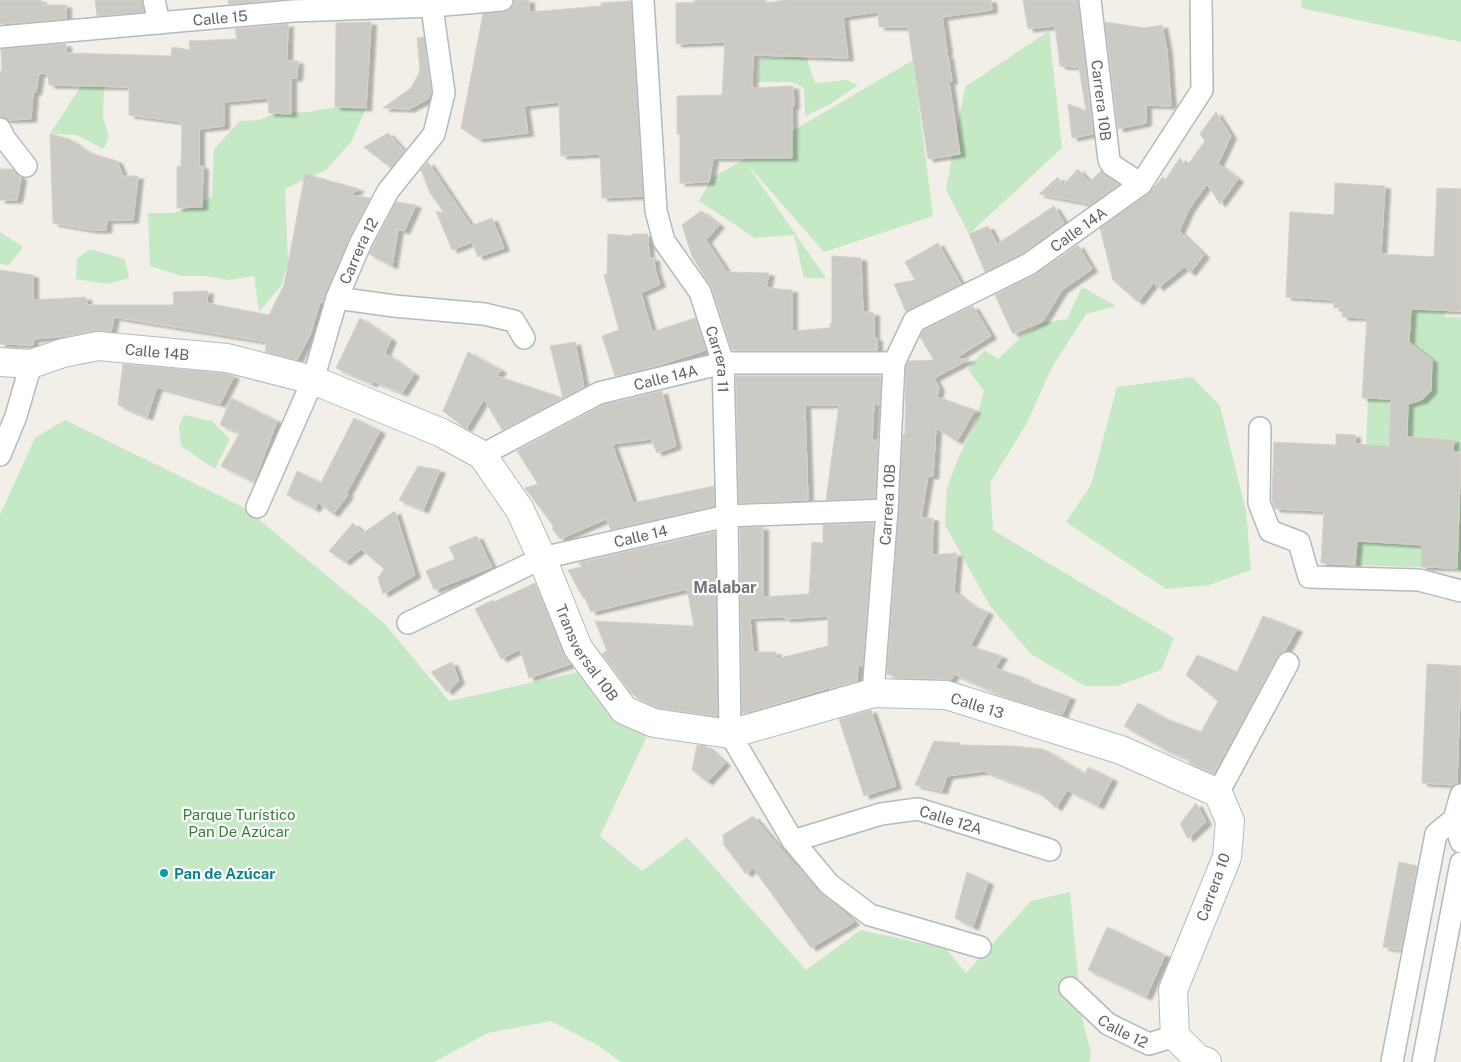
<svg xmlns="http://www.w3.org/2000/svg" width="1461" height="1062" viewBox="0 0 1461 1062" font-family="'Public Sans',sans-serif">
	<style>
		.green { fill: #c5e8c5 }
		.building { fill: #cccac5; stroke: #d6d1c6; fill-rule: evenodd; filter: url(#shadow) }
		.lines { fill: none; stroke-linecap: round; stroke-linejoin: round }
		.street-casing { stroke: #b5b8bc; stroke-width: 24 }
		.secondary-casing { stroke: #b6babf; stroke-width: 30 }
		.street { stroke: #fff; stroke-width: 21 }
		.secondary { stroke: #fff; stroke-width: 28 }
		.culture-dot { fill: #0f9aa8; stroke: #fff; stroke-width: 2 }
		.labels { text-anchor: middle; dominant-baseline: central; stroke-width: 4.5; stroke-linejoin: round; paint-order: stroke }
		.street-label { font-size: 15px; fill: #5f6368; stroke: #fff }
		.park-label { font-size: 15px; fill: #348238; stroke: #fff }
		.culture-label { font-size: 15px; font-weight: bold; fill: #0d838f; stroke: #fff; text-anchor: start }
		.neighbourhood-label { font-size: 16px; font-weight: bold; fill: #70757a; stroke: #fff }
	</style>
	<defs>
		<filter id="shadow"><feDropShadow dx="5.5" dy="3" stdDeviation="1" flood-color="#0004"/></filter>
	</defs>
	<rect width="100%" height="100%" fill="#f1efe8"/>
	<g class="green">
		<path d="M1302 0H1461V42L1301 8Z"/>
		<path d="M1049 31 1062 148 969 234 946 189 965 87Z"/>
		<path d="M806 56 815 83 847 80 858 85 830 104 805 116 804 88 791 82H758L759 59Z"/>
		<path d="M913 60 933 216 824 252 746 163 826 278H804L794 235 755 238 699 201 712 178Z"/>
		<path d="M81 86H104L103 116 109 138 103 149 77 135 50 134Z"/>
		<path d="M335 107 366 108 351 142 326 170 285 189 288 263 281 286 259 312 254 276 229 280 206 276H182L150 266 148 213H174L212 197 214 149 240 121 259 120 276 113 308 112Z"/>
		<path d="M0 232 23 247 8 266 0 263Z"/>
		<path d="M90 249 125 259 129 278 107 284 76 279 77 259Z"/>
		<path d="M1082 287 1116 306 1086 314 1051 369 1027 423 990 483 993 530 1174 638 1161 670 1117 686H1085L1031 654 990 606 945 525 947 488 959 456 975 425 984 391 968 369 984 350 998 359 1020 338 1043 323 1067 319Z"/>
		<path d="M1412 302 1433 310 1445 311V317H1461V312V452H1453V440L1436 439 1407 445 1408 404 1422 400 1431 391 1432 360 1420 350H1409Z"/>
		<path d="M1192 377 1220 406 1246 511 1251 570 1209 585 1166 589 1066 522 1091 485 1117 387Z"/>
		<path d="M1368 398 1391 399 1388 452 1366 451Z"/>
		<path d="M184 415 212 421 230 439 215 469 181 446 179 427Z"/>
		<path d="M65 420 245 508 384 623 449 701 588 670 650 730 600 836 642 871 687 837 806 970 861 930 946 949 966 973 1031 901 1070 892 1082 1017 1091 1054 1089 1062H621L599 1046 551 1021 488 1033 434 1062H0V515L35 438Z"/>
		<path d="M1361 459 1384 460 1380 543 1403 544 1426 461 1421 567 1355 565Z"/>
		<path d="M1461 480V572L1457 568Z"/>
	</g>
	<g class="building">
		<path d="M0 0H41L42 5H66V19L0 24Z"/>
		<path d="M95 0H142L144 12 97 16Z"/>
		<path d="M228 0H276L229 4Z"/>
		<path d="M514 0H529V12L601 6V3L631 1 643 196 602 198 600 154 561 156 559 102 524 106 528 133 478 139 461 128 483 14 509 10 513 6Z"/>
		<path d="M695 0H765V3L787 0H991L992 10 942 17 947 51 946 55 948 56 952 81 949 82 960 154 928 159 908 27H879L878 12 843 17 848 58 753 55 752 88 793 86 794 106H792V158H713L709 182 680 183V134H677V96L722 95 725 42 676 44V3L695 2Z"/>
		<path d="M1023 0H1078L1093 134 1072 138 1068 104 1086 111 1079 67 1060 66 1055 26 1028 29Z"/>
		<path d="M371 22 366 108 335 107 336 23Z"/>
		<path d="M1105 22 1144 28 1162 25 1167 51 1171 106 1146 105V123L1118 129Z"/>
		<path d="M288 24 287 61H298L297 78H291V114L269 113 268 98 224 102V126L199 129V166H203L202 207 177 208V167L181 166 182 122 129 115V87L49 85 48 74 39 73 36 92H33L31 119 8 120 0 117V71H2L1 49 66 44V53L171 56 172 47 190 50 189 41 237 39 235 29Z"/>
		<path d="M424 37 431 92 428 99 409 109 383 108 411 88 420 71 417 38Z"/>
		<path d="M1216 112 1231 136 1218 164 1238 179 1220 204 1207 184 1189 209 1179 231 1204 255 1190 273 1184 267 1158 288 1154 282 1138 302 1113 280 1100 228 1148 194 1163 177 1165 180 1180 158 1186 167 1205 141 1200 134Z"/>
		<path d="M388 133 404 151 391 168 364 147Z"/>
		<path d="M50 134 69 139 80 147 93 154 117 161 123 176H138L133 220H107L106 230H92L53 223Z"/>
		<path d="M428 162 471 226 492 218 504 248 478 257 472 242 452 250 436 211 444 213 430 193 421 170Z"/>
		<path d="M0 169H13L21 178 17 200H0Z"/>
		<path d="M1078 169 1089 182 1101 171 1119 184 1091 204 1039 194 1058 177 1063 185Z"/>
		<path d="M305 174 359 189 350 195 370 198 350 237 323 302H320L310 335 297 360 265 352 267 342 114 317 111 332 95 331 67 336 33 339V345L0 344V270L33 275V300L86 297 87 305H174L173 292 208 291 207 303 269 315 284 285Z"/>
		<path d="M1335 183 1385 186 1381 254 1434 257 1437 188 1461 189V311L1411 309 1409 342 1432 360 1431 391 1422 400 1408 404 1407 437 1454 440 1453 452H1461L1457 568 1421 567 1422 545 1357 541 1355 565 1321 563 1324 511 1275 509 1272 501 1274 442 1336 445V434L1355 435V444L1389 446 1391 399 1362 398 1367 318 1342 317 1343 308H1334V300L1286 297 1290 212 1334 215Z"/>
		<path d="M396 202 416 205 404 231 398 229 392 266 369 254Z"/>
		<path d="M1054 206 1064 223 1023 253 985 272 969 234 988 226 997 244Z"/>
		<path d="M701 211 719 225 706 240 727 272 769 273 766 288 792 290V331L830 328V323H832V256L861 258 863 312 874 313V338H877V350H732L712 288 692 256 682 225Z"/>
		<path d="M608 234 632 236V234H648L649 258H654L655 269 660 284 641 293 652 332 695 318 706 350 656 366 615 376 602 336 619 330 604 275 607 274Z"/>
		<path d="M938 243 961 284 906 312 894 284 915 280 905 262Z"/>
		<path d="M1078 245 1092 269 1062 290 1043 321 1013 334 995 295 1036 274Z"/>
		<path d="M973 306 991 336 959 356 960 359H970L934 378 939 388 937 397 975 410 957 441 936 428 933 476H928L921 518H933L932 555 957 553 954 591 973 606 988 612 970 646 1002 656 995 668 1025 678 1024 680 1070 697 1062 715 1007 698 954 674 951 680 926 678H898L887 674 899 511 903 435 905 434 906 366 909 361 934 360 920 337 923 330Z"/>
		<path d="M360 318 391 339 385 353 414 374 402 393 373 381 372 384 336 368Z"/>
		<path d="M575 342 584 387 563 398 550 346Z"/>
		<path d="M468 352 501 370 497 376 563 398 502 430 484 399 466 429 443 411Z"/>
		<path d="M123 364 224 373 234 376 220 404 157 387 147 417 118 405Z"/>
		<path d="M736 376H881L880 405 874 404 872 441 878 440 875 498 826 500 839 405H805L808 500 739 503Z"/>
		<path d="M662 391 676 446 657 453 651 439 612 444 633 503 714 486V506L611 530 606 519 560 539 552 528 554 527 525 488 538 484 517 451 603 405Z"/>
		<path d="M231 398 277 421 254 482 221 466 240 433 220 425Z"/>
		<path d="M354 418 380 431 346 494 348 495 333 514 318 502 315 509 287 495 297 471 321 483Z"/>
		<path d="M418 466 440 470 423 510 399 500Z"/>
		<path d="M395 511 415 575 383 594 378 578 384 569 361 549 345 562 329 551 353 523 363 533Z"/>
		<path d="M873 523 863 666 858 665 857 681 829 689V688L742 714 740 528 763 527V597L809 594 812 542 823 543V525ZM828 616V646L776 659V652H753L750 618 785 617V619Z"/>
		<path d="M715 532 717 716 658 708 640 700 631 693 602 654 607 651 595 621 694 626 687 589 591 612 585 598H583L568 570 582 567 579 563 582 562Z"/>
		<path d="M477 536 492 567 434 590 426 571 455 559 449 547Z"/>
		<path d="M535 583 563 654 571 664 529 678 520 649 501 659 475 609 493 600 494 602Z"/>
		<path d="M1263 616 1297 629 1285 651 1277 657 1214 773 1189 763 1190 760 1164 749 1124 726 1138 703 1164 718 1201 732 1218 701 1186 675 1197 655 1237 672Z"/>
		<path d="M452 662 459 681 447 692 431 672Z"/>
		<path d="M1427 664 1461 666 1457 783 1454 785 1422 783Z"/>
		<path d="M871 710 896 786 864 796 839 719Z"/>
		<path d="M934 741 960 743V745L1012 746 1043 749 1085 774 1088 767 1112 779 1098 806 1067 790 1056 808 1040 793 984 771 947 776 942 791 915 785Z"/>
		<path d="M697 745 706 746 725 763 707 782 692 770Z"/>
		<path d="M1196 803 1206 822 1188 839 1180 824Z"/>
		<path d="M753 816 784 853 800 869 819 892 840 908 854 922 811 948 753 868 746 874 724 845 723 835Z"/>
		<path d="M1399 862 1417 866 1401 950 1383 947Z"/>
		<path d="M967 872 988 882 973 927 955 918Z"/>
		<path d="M1107 927 1165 955 1146 997 1088 970Z"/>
	</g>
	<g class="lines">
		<defs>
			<g id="street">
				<path d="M154 0 159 23"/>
				<path id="s1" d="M643 0 656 211 664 241 700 292 723 363 727 516 730 734 793 841 829 884 870 915 980 947"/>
				<path id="s2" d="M1090 0 1109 160 1112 165 1141 184"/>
				<path id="s3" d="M0 37 293 11 432 6 502 0"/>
				<path d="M0 129 5 139 26 166"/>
				<path d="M337 298 394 306 484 314 514 321 524 338"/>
				<path d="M1260 428 1259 503 1270 531 1299 542 1309 577 1419 580 1461 591"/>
				<path d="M0 455 16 416 31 364"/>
				<path id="s4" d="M482 455 599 393 723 363H894"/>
				<path id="s5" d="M257 507 313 380 337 298 361 242 388 191 434 134 444 93 431 0"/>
				<path id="s6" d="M408 623 542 558 727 516 887 510"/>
				<path id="s7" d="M873 693 887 510 894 363 914 321 1029 264 1141 184 1202 90 1201 0"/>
				<path d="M1218 793 1288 663"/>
				<path d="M1454 819 1461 842"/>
				<path id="s8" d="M793 841 881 814 918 809 1050 850"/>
				<path id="s9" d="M1070 988 1108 1024 1149 1044 1175 1036"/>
				<path d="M1392 1062 1436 834 1454 819 1461 795"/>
				<path d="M1423 1062 1461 863"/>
			</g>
			<g id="secondary">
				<path id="s10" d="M0 362 31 364 63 353 98 346 227 358 313 380 442 433 482 455 520 510 542 558 578 648 624 710 654 723 730 734 873 693 946 695 1121 750 1218 793 1230 821 1227 857 1173 990 1175 1036 1197 1058 1207 1062"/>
			</g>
		</defs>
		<use href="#street" class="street-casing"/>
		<use href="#secondary" class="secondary-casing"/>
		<use href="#street" class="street"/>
		<use href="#secondary" class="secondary"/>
	</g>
	<circle class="culture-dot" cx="164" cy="873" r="5"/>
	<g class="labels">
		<g class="street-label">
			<text stroke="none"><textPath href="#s3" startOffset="221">Calle 15</textPath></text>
			<text stroke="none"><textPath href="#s2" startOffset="101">Carrera 10B</textPath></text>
			<text stroke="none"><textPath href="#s7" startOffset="566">Calle 14A</textPath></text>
			<text stroke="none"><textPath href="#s5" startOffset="276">Carrera 12</textPath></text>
			<text stroke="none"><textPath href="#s10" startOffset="160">Calle 14B</textPath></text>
			<text stroke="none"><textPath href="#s1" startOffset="375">Carrera 11</textPath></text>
			<text stroke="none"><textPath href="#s4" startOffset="201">Calle 14A</textPath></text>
			<text stroke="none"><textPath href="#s7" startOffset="189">Carrera 10B</textPath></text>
			<text stroke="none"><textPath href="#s6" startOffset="250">Calle 14</textPath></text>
			<text stroke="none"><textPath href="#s10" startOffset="729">Transversal 10B</textPath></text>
			<text stroke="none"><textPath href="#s10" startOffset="1162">Calle 13</textPath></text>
			<text stroke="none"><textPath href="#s8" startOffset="164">Calle 12A</textPath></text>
			<text transform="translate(1213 887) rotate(-70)">Carrera 10</text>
			<text stroke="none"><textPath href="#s9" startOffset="69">Calle 12</textPath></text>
		</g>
		<g class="park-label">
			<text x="239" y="814">Parque Turístico<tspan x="239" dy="17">Pan De Azúcar</tspan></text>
		</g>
		<g class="culture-label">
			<text x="174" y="873">Pan de Azúcar</text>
		</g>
		<g class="neighbourhood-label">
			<text x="725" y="587">Malabar</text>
		</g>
	</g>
</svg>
